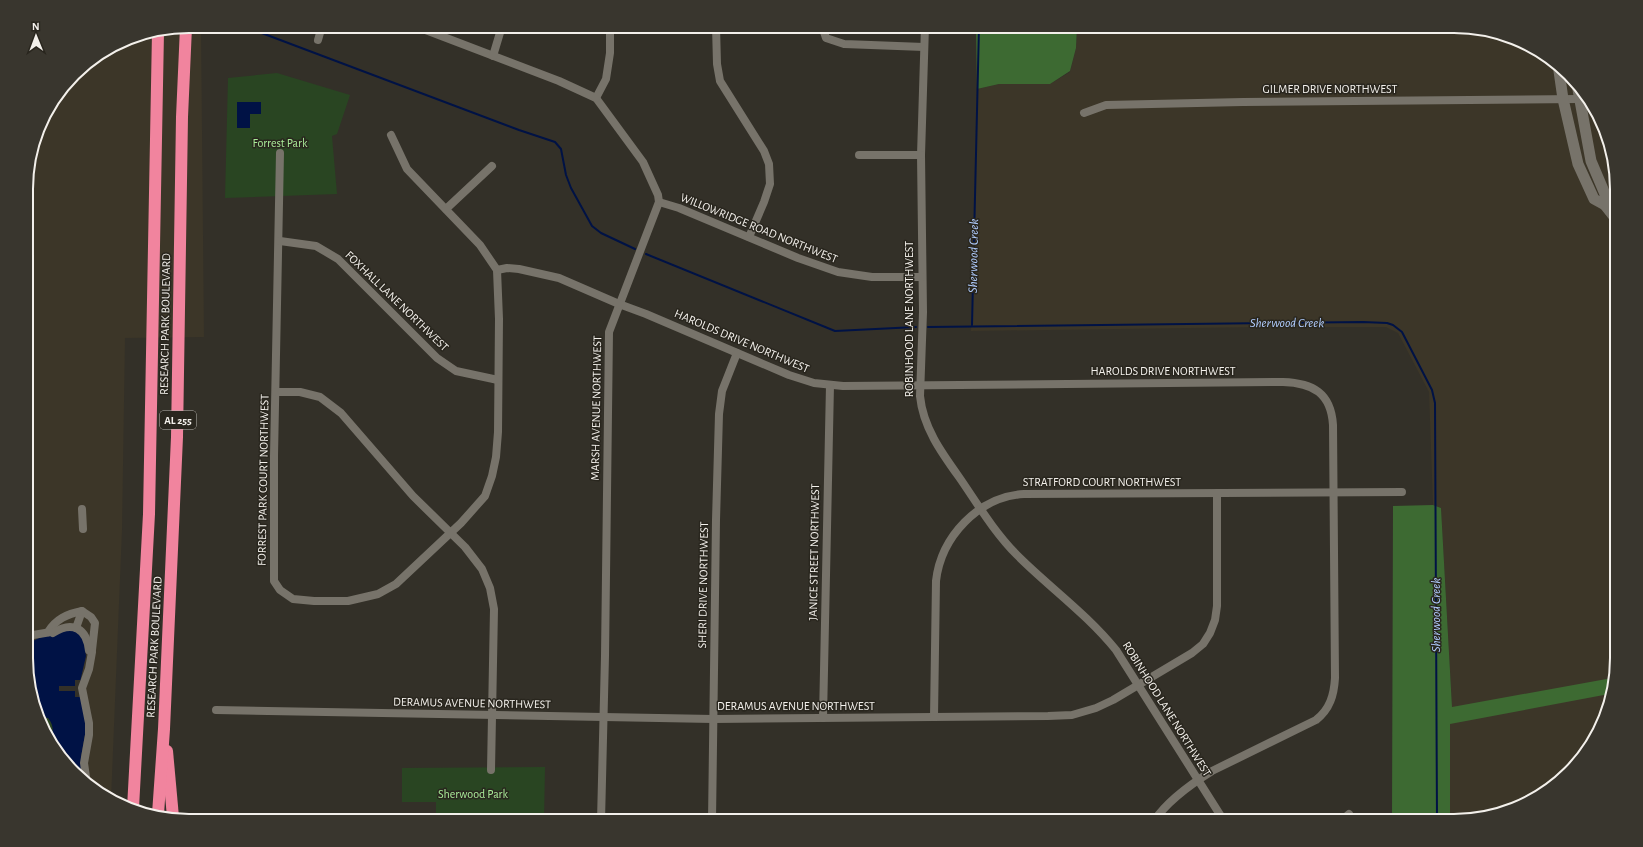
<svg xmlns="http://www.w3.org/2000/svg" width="1643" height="847" viewBox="0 0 1643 847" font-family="'Alegreya Sans',sans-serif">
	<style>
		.built { fill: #3c3628 }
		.green { fill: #294522 }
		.forest { fill: #3d6a32 }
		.water { fill: #001245 }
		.pier { fill: #333028 }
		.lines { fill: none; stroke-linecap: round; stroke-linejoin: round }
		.stream { stroke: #001245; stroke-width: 2 }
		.street { stroke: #77736a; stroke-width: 8 }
		.secondary { stroke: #77736a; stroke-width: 11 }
		.highway { stroke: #f1849e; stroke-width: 12 }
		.labels { text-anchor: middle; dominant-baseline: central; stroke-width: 3; stroke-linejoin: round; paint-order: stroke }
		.shield { fill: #29261e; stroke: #b6b3ae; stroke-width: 1 }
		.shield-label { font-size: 11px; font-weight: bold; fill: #f3f0eb }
		.street-label { font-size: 12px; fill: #f3f0eb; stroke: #29261e }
		.park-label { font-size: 12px; fill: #a9eb98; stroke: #29261e }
		.water-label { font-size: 13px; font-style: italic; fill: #b0ccfe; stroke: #29261e }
		.rim { fill: none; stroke: #f3f0eb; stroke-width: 2 }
	</style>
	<rect width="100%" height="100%" fill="#333028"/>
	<g class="built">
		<path d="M189 26H201L204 337 125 338 122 530 111 800 82 781 54 749 27 679 26 178 43 117 81 67 127 38Z"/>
		<path d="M1077 26H1454L1526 43 1562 67 1589 98 1616 168 1617 658 1600 730 1576 766 1544 794 1506 812 1464 821H1448L1450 818V724L1452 707 1441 508 1433 505 1429 392 1398 333 1386 327H1261L971 331 977 89 999 84H1050L1070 72 1076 48Z"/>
	</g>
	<g class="green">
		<path d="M277 73 350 95 337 134 332 136 337 194 225 198 228 78Z"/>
		<path d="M42 717 48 718C54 725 54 733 51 742Z"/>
		<path d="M545 767 544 821H436V802H402V768Z"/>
	</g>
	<g class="forest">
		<path d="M976 26H1077L1076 48 1070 71 1050 84H999L977 89Z"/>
		<path d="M1433 505 1441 508 1452 707 1612 678 1609 694 1450 724V818L1446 821H1392L1393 506Z"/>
	</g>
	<g class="water">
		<path d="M82 66C80 75 77 84 67 85Z"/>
		<path d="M237 102H261V114H250V128H237Z"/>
		<path d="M70 629 83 635 86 656 80 682 86 729 81 757 82 781C74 771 59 758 53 748 48 738 58 730 48 718L42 717 27 679V641L31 642 39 638Z"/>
	</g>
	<path class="pier" d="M75 680H80V697H75V691H59V686H75Z"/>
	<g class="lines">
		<g class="stream">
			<path d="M232 26 259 32 519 130 555 142 561 149 566 175 571 188 592 226 601 233 635 249"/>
			<path d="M646 254 835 331 916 327"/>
			<path d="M972 325 979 26"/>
			<path d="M928 327 1363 322 1387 323 1393 325 1402 332 1432 390 1435 403 1437 821"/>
		</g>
		<g class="street">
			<path d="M415 26 559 81 596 98 643 162 658 195 659 202 609 332 605 656 601 821"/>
			<path d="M716 26 717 64 720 81 764 151 769 164 770 184 764 202 749 237"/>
			<path d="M822 26 826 38 844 44 924 47"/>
			<path d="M925 26 921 155 923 312 920 396C923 427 941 452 959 477 977 503 994 532 1017 555 1049 587 1087 614 1116 650L1224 821"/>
			<path d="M318 40 322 26"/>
			<path d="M493 56 502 26"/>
			<path d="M596 98 606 79 610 53V26"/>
			<path d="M1084 113 1106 105 1243 102 1579 99"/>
			<path d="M280 153 274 456V581L280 590 293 599 314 601H348L378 594 396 584 461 523 485 496 492 476 496 457 498 432 499 319 497 270 480 245 407 169 391 135"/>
			<path d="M859 155H921"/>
			<path d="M659 202 679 208 798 258 838 272 872 277H922"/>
			<path d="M446 209 492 166"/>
			<path d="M280 241 316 246 338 259 437 358 456 371 498 380"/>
			<path d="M497 270 507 268 519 269 559 278 619 304 646 314 789 375 814 383 843 386 1283 382C1313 383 1331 393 1333 425L1335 678C1334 695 1330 709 1316 720L1212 771C1191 784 1168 800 1154 821"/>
			<path d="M276 392H300L320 397 341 413 413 496 465 547 482 569 490 588 494 609 491 770"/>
			<path d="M82 509 83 529"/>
			<path d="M76 628 82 611"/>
			<path d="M48 632C56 619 67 614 82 611L91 617 95 623 92 650"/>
			<path d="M53 633C73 620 87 629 89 651L92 652 89 669 82 688 89 723V735L84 763 87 784"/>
			<path d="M27 636 51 632"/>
			<path d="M216 710 713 719 1048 716 1072 715 1096 708 1113 700 1192 653 1203 644 1210 633 1215 620 1217 606V493"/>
			<path d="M934 717 936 581C941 537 978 497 1024 494L1402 492"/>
			<path d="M823 718 830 385"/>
			<path d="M275 821H280"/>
			<path d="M712 821 716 520 719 414 722 391 737 353"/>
			<path d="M1341 821 1349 814"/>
		</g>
		<g class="secondary">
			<path d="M1558 64 1563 99 1578 164 1594 199 1605 205 1616 219"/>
			<path d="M1577 84 1591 161 1605 194V205"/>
		</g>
		<g class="highway">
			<path d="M167 751 173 817"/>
			<path d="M133 808 149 514 158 32"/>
			<path d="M158 814 164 729 177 437 182 117 186 27"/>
		</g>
	</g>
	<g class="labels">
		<rect class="shield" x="160" y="411" width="36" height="18" rx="3"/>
		<g class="shield-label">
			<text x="178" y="420">AL 255</text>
		</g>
		<g class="street-label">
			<text x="1330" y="89">GILMER DRIVE NORTHWEST</text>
			<text transform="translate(759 228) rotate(22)">WILLOWRIDGE ROAD NORTHWEST</text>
			<text transform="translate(397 301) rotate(44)">FOXHALL LANE NORTHWEST</text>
			<text transform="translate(909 319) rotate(-90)">ROBINHOOD LANE NORTHWEST</text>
			<text transform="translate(165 324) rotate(-89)">RESEARCH PARK BOULEVARD</text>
			<text transform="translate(742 341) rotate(23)">HAROLDS DRIVE NORTHWEST</text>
			<text x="1163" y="371">HAROLDS DRIVE NORTHWEST</text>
			<text transform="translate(596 408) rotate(-89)">MARSH AVENUE NORTHWEST</text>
			<text transform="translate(263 480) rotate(-89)">FORREST PARK COURT NORTHWEST</text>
			<text x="1102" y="482">STRATFORD COURT NORTHWEST</text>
			<text transform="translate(814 552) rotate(-89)">JANICE STREET NORTHWEST</text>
			<text transform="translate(703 585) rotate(-89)">SHERI DRIVE NORTHWEST</text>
			<text transform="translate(154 647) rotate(-87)">RESEARCH PARK BOULEVARD</text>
			<text transform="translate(472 703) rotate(1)">DERAMUS AVENUE NORTHWEST</text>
			<text x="796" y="706">DERAMUS AVENUE NORTHWEST</text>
			<text transform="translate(1167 709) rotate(58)">ROBINHOOD LANE NORTHWEST</text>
		</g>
		<g class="park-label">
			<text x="280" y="143">Forrest Park</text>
			<text x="473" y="794">Sherwood Park</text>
		</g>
		<g class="water-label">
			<text transform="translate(974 256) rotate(-89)">Sherwood Creek</text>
			<text x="1287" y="323">Sherwood Creek</text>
			<text transform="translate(1436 615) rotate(-90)">Sherwood Creek</text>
		</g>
	</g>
	<path d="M0 0H1643V847H0ZM189 33H1454A156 156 0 0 1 1610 189V658A156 156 0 0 1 1454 814H189A156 156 0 0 1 33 658V189A156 156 0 0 1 189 33Z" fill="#39362e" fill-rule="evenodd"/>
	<path class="rim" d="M189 33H1454A156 156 0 0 1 1610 189V658A156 156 0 0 1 1454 814H189A156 156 0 0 1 33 658V189A156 156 0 0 1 189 33Z"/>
	<g transform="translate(36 36) rotate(359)" stroke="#29261e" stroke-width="3" paint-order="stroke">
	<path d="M0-3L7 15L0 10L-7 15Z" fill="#f3f0eb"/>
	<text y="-6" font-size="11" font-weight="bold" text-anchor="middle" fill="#f3f0eb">N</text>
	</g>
</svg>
